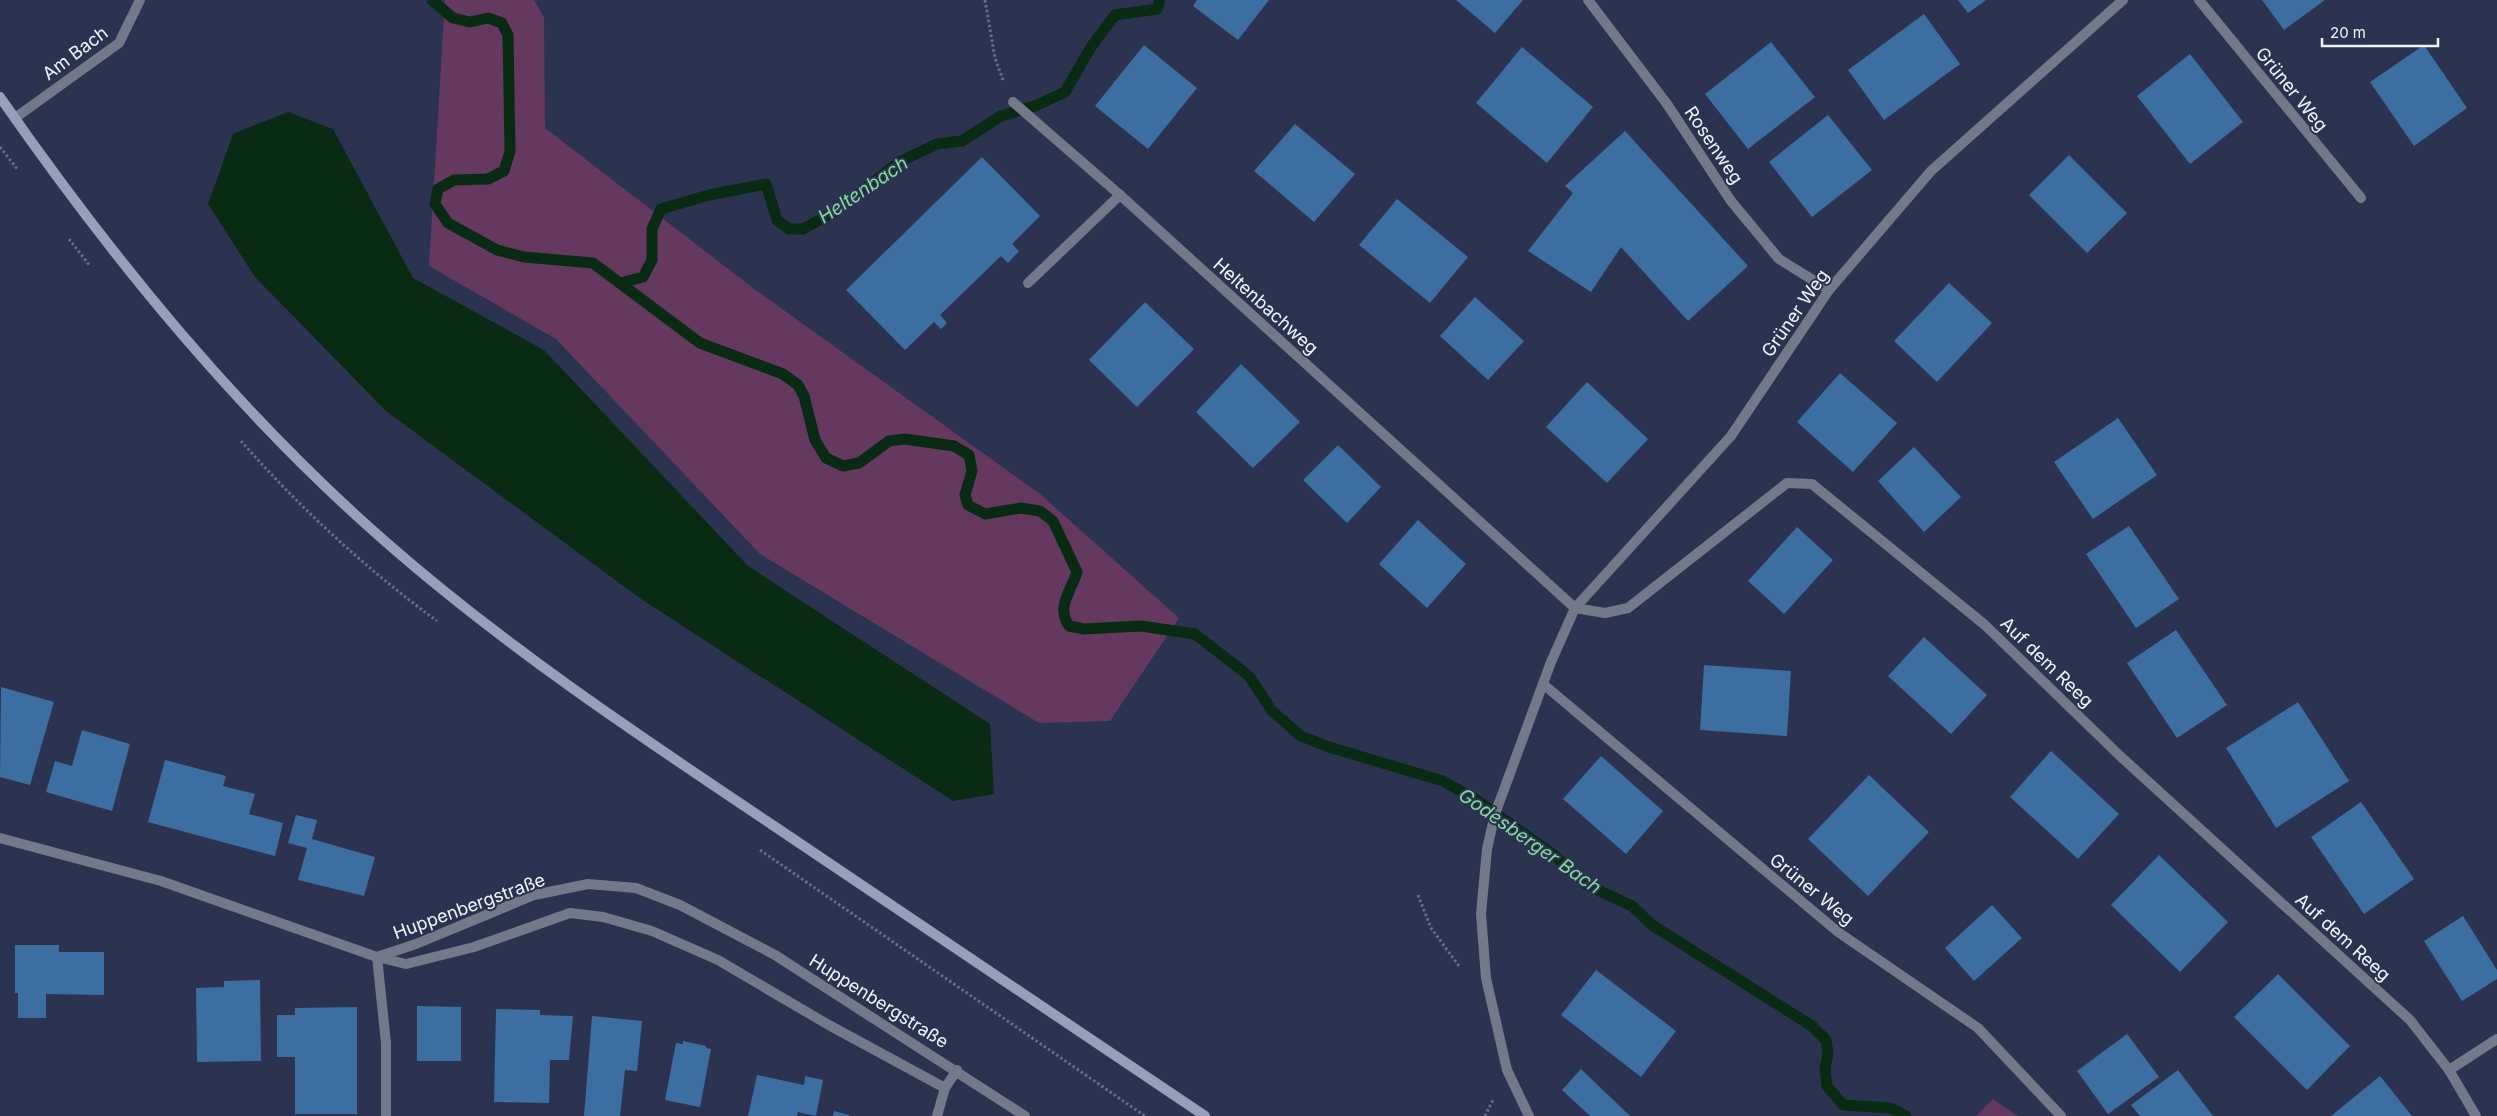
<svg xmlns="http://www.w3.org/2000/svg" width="2497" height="1116" viewBox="0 0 2497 1116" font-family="Inter,sans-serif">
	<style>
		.green { fill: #653860 }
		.water { fill: #092b14 }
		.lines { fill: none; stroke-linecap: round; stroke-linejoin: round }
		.stream { stroke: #092b14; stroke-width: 11 }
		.building { fill: #3c6ea1 }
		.path { stroke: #686e85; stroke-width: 3; stroke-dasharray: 2.5 2.5; stroke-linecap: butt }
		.lane { stroke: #747989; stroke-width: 10 }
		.street { stroke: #747989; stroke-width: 10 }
		.secondary { stroke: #97a0b8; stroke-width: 10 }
		.labels { text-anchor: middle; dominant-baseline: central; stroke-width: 4; stroke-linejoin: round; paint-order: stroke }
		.street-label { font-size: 18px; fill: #f1f4fc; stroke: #2b3351 }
		.water-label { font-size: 19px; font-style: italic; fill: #82db98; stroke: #2b3351 }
	</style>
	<rect width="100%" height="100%" fill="#2b3351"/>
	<g class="green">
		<path d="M445 0H534L544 17 545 128 753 288 1040 494 1179 618 1110 721 1039 723 760 554 556 339 429 266Z"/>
		<path d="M1993 1099 2018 1116H1976Z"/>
	</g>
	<path class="water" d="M288 112 333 129 413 278 544 350 748 566 990 724 994 794 953 801 641 599 386 411 255 277 208 204 233 134Z"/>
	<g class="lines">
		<g class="stream">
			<path d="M432 0 453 18 470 22 488 18 502 23 508 35 510 151 504 171 488 179 454 180 438 189 435 204 448 223 497 250 524 257 593 263 700 343 783 374 798 385 804 396 815 440 826 458 843 466 859 463 889 441 905 439 954 446 969 455 972 471 965 495 968 505 985 514 1021 508 1040 511 1053 521 1077 572C1071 591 1056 607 1069 626L1084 629 1141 626 1195 634 1249 676 1272 711 1301 736 1329 747 1443 781 1475 799 1554 855 1587 885 1632 906 1652 925 1812 1026 1826 1040 1828 1054 1825 1068 1827 1086 1843 1105 1890 1108 1906 1116"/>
			<path d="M620 283 643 277 652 260V229L661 209 709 195 766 184 777 220 789 229H803L836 211 899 162 937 144 962 141 1001 116 1035 106 1065 92 1091 47 1115 15 1157 9 1160 0"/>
		</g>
	</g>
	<g class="building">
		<path d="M1197 0H1269L1238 40 1193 6Z"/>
		<path d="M1456 0H1523L1495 33Z"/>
		<path d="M1958 0H1986L1968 13Z"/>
		<path d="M2262 0H2325L2284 30Z"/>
		<path d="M1924 14 1960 64 1884 120 1848 70Z"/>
		<path d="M1771 42 1815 97 1748 149 1705 94Z"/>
		<path d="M1144 45 1197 88 1148 149 1095 106Z"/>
		<path d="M2424 45 2467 108 2414 146 2370 82Z"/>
		<path d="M1522 47 1593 107 1547 163 1476 103Z"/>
		<path d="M2190 54 2243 122 2190 164 2137 96Z"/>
		<path d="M1828 115 1872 170 1812 217 1769 162Z"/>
		<path d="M1295 124 1355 174 1314 222 1254 171Z"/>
		<path d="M1625 131 1748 266 1688 321 1621 247 1591 292 1528 251 1573 193 1565 186Z"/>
		<path d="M2069 155 2127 213 2087 253 2029 195Z"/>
		<path d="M982 157 1040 216 1012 244 1019 251 1008 263 1001 256 940 315 947 323 941 329 934 322 905 350 846 290Z"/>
		<path d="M1397 199 1468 257 1430 303 1359 245Z"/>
		<path d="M1949 283 1992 323 1937 382 1894 341Z"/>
		<path d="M1475 297 1524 341 1488 380 1440 336Z"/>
		<path d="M1145 302 1194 349 1137 407 1089 360Z"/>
		<path d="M1241 364 1300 422 1253 468 1196 412Z"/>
		<path d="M1840 373 1897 423 1853 472 1797 422Z"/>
		<path d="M1587 382 1648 439 1607 483 1546 427Z"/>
		<path d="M2118 418 2157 475 2093 519 2054 462Z"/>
		<path d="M1338 445 1381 487 1347 523 1303 480Z"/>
		<path d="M1914 447 1961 497 1924 532 1878 481Z"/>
		<path d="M1418 520 1466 564 1427 608 1379 564Z"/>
		<path d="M2129 526 2179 599 2136 628 2086 554Z"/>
		<path d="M1797 527 1833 560 1784 614 1748 581Z"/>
		<path d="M2176 630 2227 705 2177 738 2127 663Z"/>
		<path d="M1924 637 1987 695 1951 734 1888 676Z"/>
		<path d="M1704 665 1791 671 1787 736 1700 730Z"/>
		<path d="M1 687 54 702 30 785 0 777Z"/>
		<path d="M2298 702 2349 781 2276 828 2226 748Z"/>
		<path d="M82 730 130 744 112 811 46 792 55 761 72 766Z"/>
		<path d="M2051 751 2119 814 2078 859 2010 797Z"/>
		<path d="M1601 756 1663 811 1626 854 1563 799Z"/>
		<path d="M165 760 226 776 223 786 255 794 249 814 283 823 275 856 148 822Z"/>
		<path d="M1869 775 1929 832 1868 896 1808 839Z"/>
		<path d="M2361 802 2414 879 2364 914 2311 837Z"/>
		<path d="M296 815 317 820 312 839 375 857 364 896 298 880 307 848 288 843Z"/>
		<path d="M2159 855 2228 922 2180 972 2111 905Z"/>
		<path d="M1992 905 2022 938 1974 981 1945 948Z"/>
		<path d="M2463 916 2497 970V979L2462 1001 2424 941Z"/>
		<path d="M15 945H59V952H104V995L46 994V1018H18V993H15Z"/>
		<path d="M1596 970 1676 1031 1641 1077 1561 1015Z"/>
		<path d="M2278 974 2350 1046 2307 1090 2234 1017Z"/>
		<path d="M260 980 261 1061 197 1062 196 988 224 987V981Z"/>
		<path d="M417 1006 461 1007V1061H417Z"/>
		<path d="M357 1007V1114H295V1057H277V1015H295V1008Z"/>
		<path d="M496 1009 540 1010V1015L573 1016 569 1060H550L549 1103 494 1102Z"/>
		<path d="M592 1016 642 1021 637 1071 625 1070 620 1116H584Z"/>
		<path d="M2127 1034 2159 1077 2108 1114 2077 1071Z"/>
		<path d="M683 1041 706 1046V1048L711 1049 700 1107 665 1100 676 1043 683 1044Z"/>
		<path d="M1581 1069 1630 1116H1590L1562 1090Z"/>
		<path d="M2178 1070 2213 1116H2140L2131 1105Z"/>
		<path d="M757 1075 804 1085 805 1076 823 1080 816 1116 798 1112 797 1116H748Z"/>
		<path d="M2380 1076 2412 1116H2331Z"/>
		<path d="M834 1111 849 1115V1116H833Z"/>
	</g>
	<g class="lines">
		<g class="path">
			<path d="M985 0 995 58 1003 80"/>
			<path d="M0 147 18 170"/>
			<path d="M69 239 90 266"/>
			<path d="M241 441C299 507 366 569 437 621"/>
			<path d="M760 850 1145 1116"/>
			<path d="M1418 895 1431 928 1459 966"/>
			<path d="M1485 1116 1493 1100"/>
		</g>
		<g class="lane">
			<path d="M1028 283 1120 195"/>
			<path d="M386 1043 377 957 406 964 474 947 570 913 603 917 652 931 718 960 827 1024 945 1088"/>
		</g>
		<g class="street">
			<path d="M1588 0 1667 104 1731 201 1779 259 1829 290"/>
			<path d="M2199 0 2361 198"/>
			<path d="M1013 102 1120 195 1575 608"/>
			<path d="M15 118 119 43 140 0"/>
			<path d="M1575 608 1605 613 1628 608 1787 483 1812 484 1985 625 2119 755 2410 1020 2449 1070 2476 1116"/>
			<path d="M1543 684 1838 932 1978 1028 2061 1116"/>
			<path d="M0 838 161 881 377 957 416 944 534 895 588 884 636 888 680 905 775 955 1025 1116"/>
			<path d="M386 1043V1116"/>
			<path d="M2449 1070 2497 1039"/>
			<path d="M937 1116 945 1088 957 1070"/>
			<path d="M1529 1116 1507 1070 1486 978 1481 914 1487 849 1495 814 1551 662 1575 608 1731 436 1829 290 1931 171 2123 0"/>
		</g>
		<path class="secondary" d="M0 97C112 258 238 413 387 543 507 648 641 737 774 826 917 923 1061 1019 1205 1116"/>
	</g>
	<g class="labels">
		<g class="street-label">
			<text transform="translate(75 53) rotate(-37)">Am Bach</text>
			<text transform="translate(2292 89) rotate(51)">Grüner Weg</text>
			<text transform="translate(1714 145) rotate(56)">Rosenweg</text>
			<text transform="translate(1266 306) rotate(42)">Heltenbachweg</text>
			<text transform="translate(1795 313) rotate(-55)">Grüner Weg</text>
			<text transform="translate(2047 662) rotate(44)">Auf dem Reeg</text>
			<text transform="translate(1812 889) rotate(39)">Grüner Weg</text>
			<text transform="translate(469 906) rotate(-20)">Huppenbergstraße</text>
			<text transform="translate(2343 937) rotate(42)">Auf dem Reeg</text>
			<text transform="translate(879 1001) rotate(32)">Huppenbergstraße</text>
		</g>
		<g class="water-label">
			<text transform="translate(863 190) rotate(-34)">Heltenbach</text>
			<text transform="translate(1530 841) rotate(35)">Godesberger Bach</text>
		</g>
	</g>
	<path d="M2322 38v8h116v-8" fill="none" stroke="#f1f4fc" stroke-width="2.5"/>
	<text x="2330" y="38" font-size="15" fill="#f1f4fc" stroke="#2b3351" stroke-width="4" paint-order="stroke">20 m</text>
</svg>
